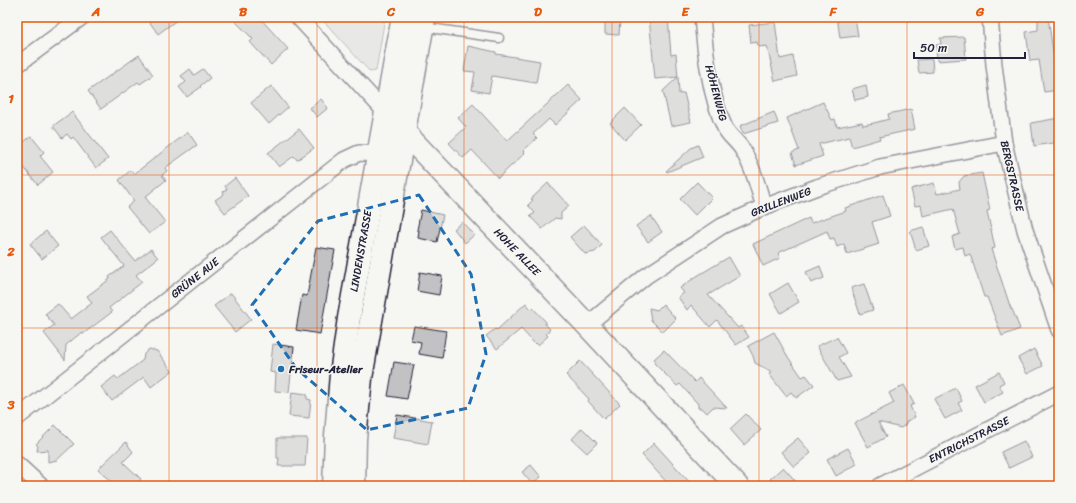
<svg xmlns="http://www.w3.org/2000/svg" width="1076" height="503" viewBox="0 0 1076 503" font-family="Sriracha,sans-serif">
	<style>
		.green { fill: #d7d7d7; stroke: #7c7c89 }
		.building { fill: #c2c2c4; stroke: #22223b }
		.lines { fill: none; stroke-linecap: round; stroke-linejoin: round }
		.lane-casing { stroke: #22223b; stroke-width: 11 }
		.street-casing { stroke: #22223b; stroke-width: 18 }
		.secondary-casing { stroke: #22223b; stroke-width: 25 }
		.lane { stroke: #f6f6f2; stroke-width: 8 }
		.street { stroke: #f6f6f2; stroke-width: 15 }
		.secondary { stroke: #f6f6f2; stroke-width: 22 }
		.marked { fill: none; stroke: #1f6fb2; stroke-width: 3; stroke-dasharray: 8 5; stroke-linejoin: round }
		.grid { fill: none; stroke: #e8590c; stroke-width: 1; stroke-opacity: 0.55 }
		.poi-dot { fill: #1f6fb2; stroke: #f6f6f2; stroke-width: 1.5 }
		.labels { text-anchor: middle; dominant-baseline: central; stroke-width: 3; stroke-linejoin: round; paint-order: stroke }
		.street-label { font-size: 11px; fill: #22223b; stroke: #f6f6f2 }
		.poi-label { font-size: 11px; font-weight: bold; fill: #22223b; stroke: #f6f6f2; text-anchor: start }
		.neatline { fill: none; stroke: #e8590c; stroke-width: 1.5 }
		.grid-label { font-size: 13px; text-anchor: middle; font-weight: bold; fill: #e8590c }
	</style>
	<rect width="100%" height="100%" fill="#f6f6f2"/>
	<filter id="ink" filterUnits="userSpaceOnUse"><feTurbulence type="fractalNoise" baseFrequency=".025" numOctaves="2"/><feDisplacementMap in="SourceGraphic" scale="8" xChannelSelector="R" yChannelSelector="G"/><feConvolveMatrix kernelMatrix="1 2 1 2 8 2 1 2 1" color-interpolation-filters="sRGB"/></filter>
	<g filter="url(#ink)">
		<path class="green" d="M320 17H385L376 71 370 72Z"/>
		<g class="building">
			<path d="M146 17H181L158 34Z"/>
			<path d="M231 17H259L288 49 271 65 250 42 253 39Z"/>
			<path d="M649 17H668L671 55 676 54 678 77 655 79Z"/>
			<path d="M837 17H855L858 36 840 38Z"/>
			<path d="M1038 17H1048L1056 73H1059V90L1044 92 1039 60 1030 61 1026 32 1038 30Z"/>
			<path d="M605 18H620L619 35 605 34Z"/>
			<path d="M775 22 780 59 793 56 797 76 775 81 767 46 758 47 757 42 751 43 749 25Z"/>
			<path d="M964 37 966 59 937 61 936 45 941 44 940 38Z"/>
			<path d="M468 46 496 52V54L540 61 536 83 492 76 489 93 472 90 475 72 464 71Z"/>
			<path d="M139 55 153 75 140 84 138 82 101 109 88 91Z"/>
			<path d="M932 59 933 72 919 73 917 60Z"/>
			<path d="M190 69 194 75 203 69 210 78 200 86 201 87 187 97 179 87 186 82 181 76Z"/>
			<path d="M678 77 679 94 684 93 691 122 671 126 663 91Z"/>
			<path d="M568 85 582 100 555 125 549 119 533 134 537 138 523 151 525 153 498 178 472 150 463 158 449 143 466 127 458 118 473 104 507 141Z"/>
			<path d="M866 85 868 97 855 100 852 89Z"/>
			<path d="M271 86 288 107 269 124 251 103Z"/>
			<path d="M321 99 328 108 317 117 310 108Z"/>
			<path d="M823 102 832 120 835 119 837 127 862 122 863 125 874 123 889 119 888 114 911 109 915 129 879 137 880 139 852 147 849 137 819 144 823 156 796 165 792 153 799 150 787 118Z"/>
			<path d="M625 108 641 125 625 140 610 123Z"/>
			<path d="M72 112 108 159 96 168 73 137 71 139 67 134 62 138 53 126Z"/>
			<path d="M774 112 778 123 743 134 740 126Z"/>
			<path d="M1059 118V142L1034 146 1031 123Z"/>
			<path d="M299 129 314 148 297 160 294 156 279 167 268 153Z"/>
			<path d="M188 132 197 145 165 168 167 171 162 175 166 180 145 197 165 222 149 234 127 207 134 201 119 180 131 170 134 174Z"/>
			<path d="M31 136 44 152 40 156 53 172 38 185 17 159V140L24 142Z"/>
			<path d="M698 145 703 157 667 172 666 171 691 148Z"/>
			<path d="M982 173 990 210 987 211 995 248 991 249 1011 309H1012L1020 329 1002 336 987 297H984L970 254 965 256 963 247 955 249 952 237 960 234 953 209 923 216 921 205 915 206 911 189 934 183 937 194 960 189 959 182 964 176Z"/>
			<path d="M235 178 248 196 225 213 215 200 224 194 223 192 227 189 225 186Z"/>
			<path d="M697 182 712 198 695 215 680 199Z"/>
			<path d="M548 183 569 206 561 213V219L555 218 542 229 530 216 535 213 528 205 533 200 531 199Z"/>
			<path d="M883 195 890 216 872 222 879 244 847 254 844 244 837 247 834 238 830 239 827 231 778 253 780 258 763 266 753 244 809 218 811 223 846 211 845 208Z"/>
			<path d="M421 210 443 215 437 242 418 238 419 230H417Z"/>
			<path d="M651 216 662 232 648 242 636 226Z"/>
			<path d="M462 222 474 235 465 243 454 229Z"/>
			<path d="M584 225 602 245 595 252 585 254 570 237Z"/>
			<path d="M923 227 929 246 916 250 910 231Z"/>
			<path d="M110 230 135 261 151 249 158 258 136 275 142 282 109 308 112 312 83 334 82 332 66 345 65 360 44 333 54 325 45 314 58 304 71 319 92 303 87 296 110 279 109 277 124 266 101 237Z"/>
			<path d="M46 231 58 246 42 259 30 244Z"/>
			<path d="M316 247 335 250 320 334 296 330 302 295 307 296Z"/>
			<path d="M729 257 740 276 708 295 738 328 741 326 749 337 736 345 717 320 710 327 691 305 687 310 678 297 684 293 680 288 697 276Z"/>
			<path d="M820 266 824 278 811 283 806 272Z"/>
			<path d="M420 272 442 276 439 295 417 291Z"/>
			<path d="M788 283 799 302 781 313 770 294Z"/>
			<path d="M864 284 873 310 860 314 851 288Z"/>
			<path d="M231 293 251 319 235 332 214 306Z"/>
			<path d="M526 303 531 309 533 308 546 322 545 324 550 329 546 334 548 336 538 345 536 343 535 344 521 329 497 349 486 336 495 329 497 330Z"/>
			<path d="M663 304 676 319 663 332 651 320 649 308 657 310Z"/>
			<path d="M414 326 446 331 442 358 419 354 421 342 411 340Z"/>
			<path d="M774 332 788 357 802 377 806 375 814 385 796 398 791 392 786 396 769 374 772 372 755 363 753 356 748 346Z"/>
			<path d="M837 337 846 353 839 357 851 377 837 381 817 346Z"/>
			<path d="M273 344 294 347 289 392 275 391 276 373 270 372Z"/>
			<path d="M149 349 157 351 172 371 151 387 144 377 112 401 101 387 115 376 118 379 143 360 144 354Z"/>
			<path d="M1034 349 1043 366 1027 374 1018 358Z"/>
			<path d="M664 350 695 382 699 378 727 408 713 407 707 413 702 408H698V404L680 384 677 386 654 363 656 362 654 359Z"/>
			<path d="M580 361 620 404 604 419 588 401 589 399 566 375Z"/>
			<path d="M394 362 414 365 407 399 388 396Z"/>
			<path d="M999 372 1004 382 999 385 1003 392 984 402 975 385Z"/>
			<path d="M904 385 914 404 910 406 915 417 907 421 905 425 901 428 878 422 886 437 868 447 855 423 894 403 889 393Z"/>
			<path d="M956 388 962 401 958 403 962 410 945 419 934 399Z"/>
			<path d="M292 392 307 394V399L311 400 309 418 289 416Z"/>
			<path d="M746 414 761 430 744 445 730 429Z"/>
			<path d="M397 415 432 421 428 444 393 438Z"/>
			<path d="M55 425 74 444 57 460 48 462V450L37 451 38 446 36 444Z"/>
			<path d="M582 428 597 443 587 453 572 439Z"/>
			<path d="M277 438H307L305 466H278L279 458H277Z"/>
			<path d="M798 438 811 453 794 467 781 452Z"/>
			<path d="M1024 441 1032 457 1009 468 1001 452Z"/>
			<path d="M126 442 133 452 123 462 141 479 135 486H117L98 469Z"/>
			<path d="M654 443 693 486H670L642 455Z"/>
			<path d="M848 448 857 464 836 476 827 459Z"/>
			<path d="M531 465 541 477 532 484 522 472Z"/>
			<path d="M783 467 800 486H777L770 479Z"/>
		</g>
		<g class="lines">
			<defs>
				<path id="lane" d="M423 27 499 38"/>
				<g id="street">
					<path d="M298 17 386 113"/>
					<path d="M702 17C705 51 710 97 725 128 729 136 738 142 742 149 753 167 758 187 764 207"/>
					<path d="M990 17 994 65 1004 143 1025 230 1059 330"/>
					<path d="M17 65 82 17"/>
					<path d="M587 325 646 276 722 226 764 207 817 187 880 167 1004 143"/>
					<path d="M17 418 344 160 359 153 378 154"/>
					<path d="M17 464 41 486"/>
					<path d="M880 486 1059 393"/>
				</g>
				<g id="secondary">
					<path d="M386 113 587 325 737 486"/>
					<path d="M334 486 336 436 341 374 349 318 403 17"/>
					<path d="M354 486 355 439 361 378 424 17"/>
				</g>
			</defs>
			<use href="#lane" class="lane-casing"/>
			<use href="#street" class="street-casing"/>
			<use href="#secondary" class="secondary-casing"/>
			<use href="#lane" class="lane"/>
			<use href="#street" class="street"/>
			<use href="#secondary" class="secondary"/>
		</g>
	</g>
	<path d="M0 0H1076V503H0ZM419 195 471 274 486 354 468 408 367 430 296 368 252 305 318 221Z" fill="#f6f6f2" fill-opacity=".55" fill-rule="evenodd"/>
	<path class="marked" d="M419 195 471 274 486 354 468 408 367 430 296 368 252 305 318 221Z"/>
	<path class="grid" d="M169 17V486M317 17V486M464 17V486M612 17V486M759 17V486M907 17V486M17 175H1059M17 328H1059"/>
	<circle class="poi-dot" cx="281" cy="369" r="4"/>
	<g class="labels">
		<g class="street-label">
			<text transform="translate(716 93) rotate(75)">HÖHENWEG</text>
			<text transform="translate(1012 176) rotate(77)">BERGSTRASSE</text>
			<text transform="translate(781 202) rotate(-21)">GRILLENWEG</text>
			<text transform="translate(361 251) rotate(-80)">LINDENSTRASSE</text>
			<text transform="translate(517 252) rotate(46)">HOHE ALLEE</text>
			<text transform="translate(195 278) rotate(-38)">GRÜNE AUE</text>
			<text transform="translate(969 440) rotate(-27)">ENTRICHSTRASSE</text>
		</g>
		<g class="poi-label">
			<text x="289" y="369">Friseur-Atelier</text>
		</g>
	</g>
	<rect width="1076" height="503" fill="none" stroke="#f6f6f2" stroke-width="44"/>
	<path d="M914 52v6h111v-6" fill="none" stroke="#22223b" stroke-width="2"/>
	<text x="920" y="52" font-size="12" fill="#22223b" stroke="#f6f6f2" stroke-width="3" paint-order="stroke">50 m</text>
	<rect x="22" y="22" width="1032" height="459" class="neatline"/>
	<g class="grid-label">
		<text x="96" y="16">A</text>
		<text x="243" y="16">B</text>
		<text x="391" y="16">C</text>
		<text x="538" y="16">D</text>
		<text x="685" y="16">E</text>
		<text x="833" y="16">F</text>
		<text x="980" y="16">G</text>
		<text x="11" y="103">1</text>
		<text x="11" y="256">2</text>
		<text x="11" y="409">3</text>
	</g>
</svg>
